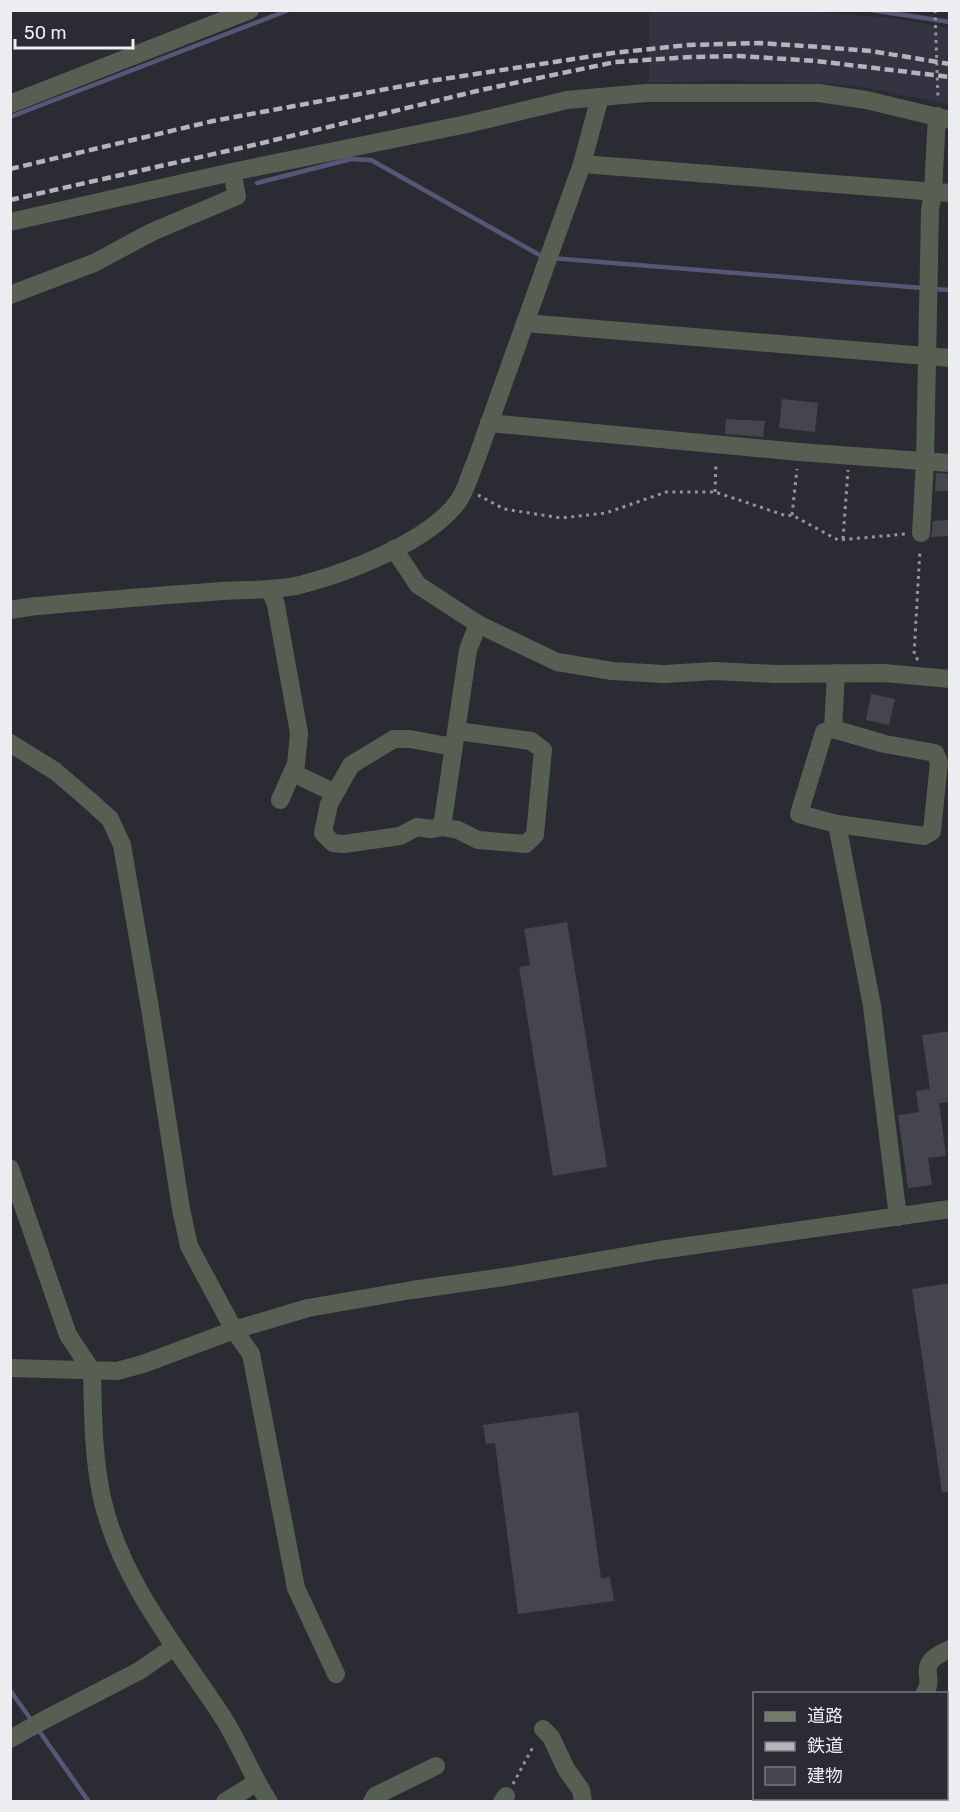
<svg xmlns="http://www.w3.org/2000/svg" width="960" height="1812" viewBox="0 0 960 1812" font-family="Rubik,'Noto Sans JP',sans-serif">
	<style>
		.built { fill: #343341 }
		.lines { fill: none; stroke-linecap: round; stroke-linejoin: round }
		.stream { stroke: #575676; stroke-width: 4.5 }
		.building { fill: #45454d }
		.path { stroke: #94949a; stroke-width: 3; stroke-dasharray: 3 4.5; stroke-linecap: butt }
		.minor { stroke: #575f52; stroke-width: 18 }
		.tertiary { stroke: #575f52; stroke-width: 18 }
		.secondary { stroke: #6f7c67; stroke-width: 18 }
		.rail { stroke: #b4b4ba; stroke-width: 4.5; stroke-dasharray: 9 4.5; stroke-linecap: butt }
	</style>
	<rect width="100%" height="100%" fill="#2b2b33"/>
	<path class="built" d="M649 11H805L892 18 949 28V104L852 85 728 80 649 83Z"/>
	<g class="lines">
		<g class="stream">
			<path d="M871 10 950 22"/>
			<path d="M10 117 289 10"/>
			<path d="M257 183 351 159 371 160 543 257"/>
			<path d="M551 258 923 288"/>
			<path d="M931 289 950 290"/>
			<path d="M10 1690 32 1721"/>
			<path d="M37 1728 89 1802"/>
		</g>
	</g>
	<g class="building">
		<path d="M782 399 818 403 815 432 779 428Z"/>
		<path d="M726 419 765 421 763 437 725 434Z"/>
		<path d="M936 473 950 474V491H935Z"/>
		<path d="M950 520V536L931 537 933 521Z"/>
		<path d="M871 694 895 699 889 725 866 720Z"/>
		<path d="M567 922 607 1167 553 1176 519 967 530 965 524 929Z"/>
		<path d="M950 1031V1102L939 1103 946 1156 928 1158 932 1185 908 1188 898 1115 919 1112 916 1091 930 1089 922 1035Z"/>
		<path d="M950 1283V1492H942L912 1289Z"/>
		<path d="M578 1412 601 1578 610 1577 614 1601 518 1614 495 1443 486 1444 483 1425Z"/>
	</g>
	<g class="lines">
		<g class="path">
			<path d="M935 10 938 99"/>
			<path d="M715 492 716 462"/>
			<path d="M478 495 504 509 561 518 606 513 666 492H715L787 516 792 515 838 540 906 534"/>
			<path d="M792 515 797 469"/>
			<path d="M843 539 848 470"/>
			<path d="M918 660 914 655 920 549"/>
			<path d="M513 1784 534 1745"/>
		</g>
		<g class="minor">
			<path d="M10 104 250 10"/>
			<path d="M582 164 950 193"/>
			<path d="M10 295 94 263 152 232 237 196 232 172"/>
			<path d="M525 323 950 358"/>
			<path d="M489 423 799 452 950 463"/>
			<path d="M921 533 925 461 930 210 933 192 937 116"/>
			<path d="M394 549 418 585 478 624 557 662 612 671 664 674 715 671 776 674 884 673 950 679"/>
			<path d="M270 589 276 605 299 733 296 764 280 800"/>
			<path d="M10 610 36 606C98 601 161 595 223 591 248 589 275 591 300 585 347 573 431 541 459 500 466 490 470 474 475 463L582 164 600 97"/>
			<path d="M836 673 833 729 824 732 799 814 837 824 872 1006 898 1217"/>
			<path d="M833 729 885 744 935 753 939 762 932 831 924 836 837 824"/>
			<path d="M453 747 410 739H394L351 765 329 804 323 833 333 843 344 844 400 836 417 827 430 829 442 827 458 830 478 840 526 844 535 835 543 750 531 741 457 731"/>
			<path d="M293 773 335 793"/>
			<path d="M442 827 468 650 478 624"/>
			<path d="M10 1168 68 1335 92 1371"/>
			<path d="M234 1330 251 1354 296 1588 336 1674"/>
			<path d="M924 1694C938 1675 911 1666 950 1649"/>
			<path d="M543 1729 551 1737 566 1769 581 1790 583 1802"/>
			<path d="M10 1739 44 1720 139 1671 174 1647"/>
			<path d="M225 1802 257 1782"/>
			<path d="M372 1802 375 1796 436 1766"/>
			<path d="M502 1802 506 1796"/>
		</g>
		<g class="tertiary">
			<path d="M10 222 232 172 467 124 567 100 600 97 646 93H819L866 100 950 120"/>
			<path d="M10 743 55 771 89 800 110 819 122 845 150 1008 181 1209 189 1246 234 1330"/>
			<path d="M10 1368 117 1371 143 1364 234 1330 308 1308 412 1290 504 1277 660 1250 950 1209"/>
			<path d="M92 1371C93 1413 93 1457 102 1498 121 1581 175 1645 220 1713 239 1741 250 1773 269 1802"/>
		</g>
		<g class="secondary">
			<path d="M946 1703 950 1701"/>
			<path d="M797 1802 801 1798"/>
		</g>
		<g class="rail">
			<path d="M10 169 213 121 430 81 613 53 688 45 759 43 820 47 871 51 950 64"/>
			<path d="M10 200 258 144 481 90 615 62 691 57 739 56 816 61 950 77"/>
		</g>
	</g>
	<rect width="960" height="1812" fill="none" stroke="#ececf1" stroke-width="24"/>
	<rect x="753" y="1692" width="195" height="108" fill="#2b2b33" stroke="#78787f" stroke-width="1.5"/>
	<rect x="765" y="1712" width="30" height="9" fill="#6f7c67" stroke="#78787f" stroke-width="1.5"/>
	<text x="807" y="1722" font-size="18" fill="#ececf1">道路</text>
	<rect x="765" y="1742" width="30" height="9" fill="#b4b4ba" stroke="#78787f" stroke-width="1.5"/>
	<text x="807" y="1752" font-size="18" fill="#ececf1">鉄道</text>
	<rect x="765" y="1767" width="30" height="18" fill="#45454d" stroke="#78787f" stroke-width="1.5"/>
	<text x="807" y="1782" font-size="18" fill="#ececf1">建物</text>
	<path d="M15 39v9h118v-9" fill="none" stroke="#ececf1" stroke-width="3"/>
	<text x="24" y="39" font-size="18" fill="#ececf1" stroke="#2b2b33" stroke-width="4.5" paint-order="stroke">50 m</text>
</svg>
